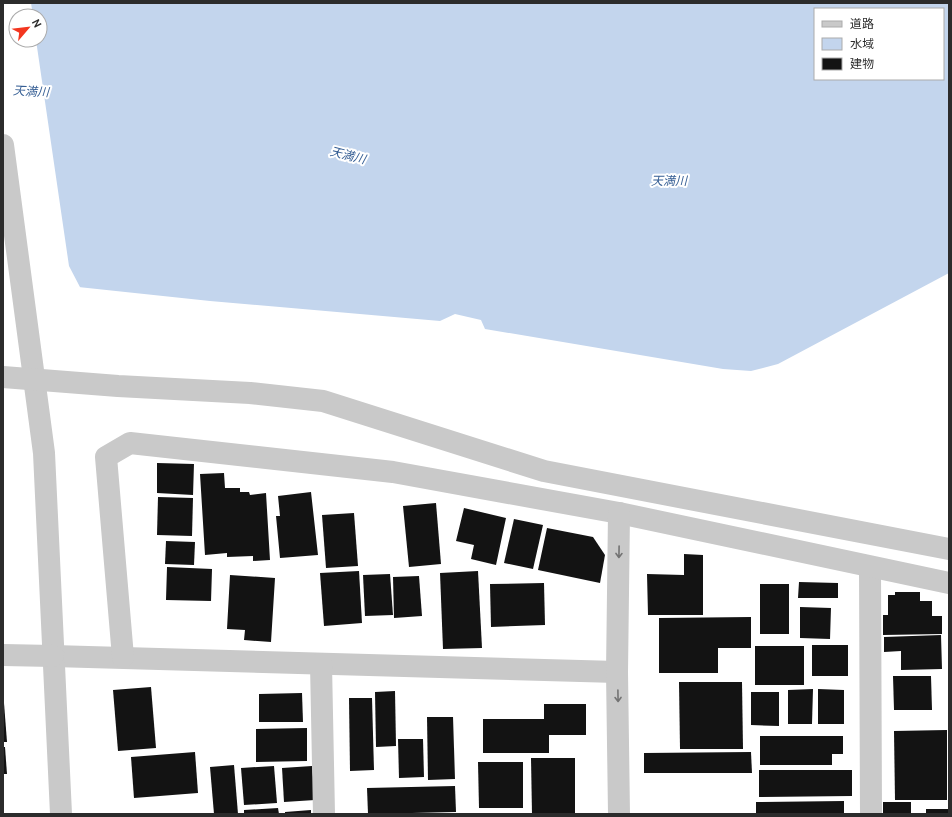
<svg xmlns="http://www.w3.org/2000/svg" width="952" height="817" viewBox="0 0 952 817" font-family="Cabin,'Noto Sans JP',sans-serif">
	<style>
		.water { fill: #c3d5ed; fill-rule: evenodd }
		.pier { fill: #fff }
		.building { fill: #131313 }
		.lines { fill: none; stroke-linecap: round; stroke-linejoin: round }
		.minor { stroke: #c9c9c9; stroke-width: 22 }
		.tertiary { stroke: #c9c9c9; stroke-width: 22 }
		.oneway { stroke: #737373 }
		.labels { text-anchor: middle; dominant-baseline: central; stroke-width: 4; stroke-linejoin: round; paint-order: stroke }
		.water-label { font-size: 12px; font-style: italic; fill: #355e94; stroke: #fff }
	</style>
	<rect width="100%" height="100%" fill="#fff"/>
	<path class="water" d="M3 3H949V273L778 364 751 371 723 369 485 329 481 320 455 314 440 321 210 301 3 279ZM815 9H943V79H815ZM16 16H40V40H16Z"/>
	<path class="pier" d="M3 3H31L33 16H16V40H36L69 266 81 289 3 281Z"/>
	<g class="building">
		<path d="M157 463 194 464 193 495 157 493Z"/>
		<path d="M224 473 225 488H240V492H249L250 495 266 493 270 560 253 561V556L227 557V553L205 555 200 474Z"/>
		<path d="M311 492 318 555 280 558 276 516H280L278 496Z"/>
		<path d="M158 497 193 498 192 536 157 535Z"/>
		<path d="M436 503 441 564 409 567 403 506Z"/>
		<path d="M464 508 506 518 496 565 471 559 474 545 456 541Z"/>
		<path d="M354 513 358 566 326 568 322 515Z"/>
		<path d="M514 519 543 525 533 569 504 563Z"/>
		<path d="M547 528 593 537 605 555 600 583 538 570Z"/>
		<path d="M166 541 195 542 194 565 165 564Z"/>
		<path d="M684 554 703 555V615H648L647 574 684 575Z"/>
		<path d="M167 567 212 569 211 601 166 600Z"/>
		<path d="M359 571 362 623 324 626 320 573Z"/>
		<path d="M478 571 482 648 443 649 440 573Z"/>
		<path d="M390 574 393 615 365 616 363 575Z"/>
		<path d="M230 575 275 578 271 642 244 640 245 630 227 629Z"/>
		<path d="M419 576 422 616 394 618 393 577Z"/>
		<path d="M799 582 838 583V598H798Z"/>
		<path d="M544 583 545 625 491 627 490 584Z"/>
		<rect x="760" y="584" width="29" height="50"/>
		<path d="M895 592H920V601H932V616H942V634L883 635V615H888V595H895Z"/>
		<path d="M800 607 831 608 830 639 800 638Z"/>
		<path d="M751 617V648H718V673H659V618Z"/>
		<path d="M941 635 942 669 901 670V651L884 652V637Z"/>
		<rect x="812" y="645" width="36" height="31"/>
		<rect x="755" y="646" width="49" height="39"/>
		<path d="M893 676H931L932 710H894Z"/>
		<path d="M679 682H742L743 749H680Z"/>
		<path d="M151 687 156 748 118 751 113 690Z"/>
		<path d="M813 689 812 724H788V690Z"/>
		<path d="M818 689 844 690V724H818Z"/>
		<path d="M3 690 7 742H3Z"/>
		<path d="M395 691 396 746 376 747 375 692Z"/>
		<path d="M751 692H779V726L751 725Z"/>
		<path d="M302 693 303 722H259V694Z"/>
		<path d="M349 698H372L374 770 350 771Z"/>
		<path d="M544 704H586V735H549V753H483V719H544Z"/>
		<path d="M427 717H453L455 779 428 780Z"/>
		<path d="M307 728V761L256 762V729Z"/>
		<path d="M947 730V800H895L894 731Z"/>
		<path d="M760 736H843V754H832V765H760Z"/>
		<path d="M398 739H423L424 777 399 778Z"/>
		<path d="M3 747H5L7 774H3Z"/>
		<path d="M195 752 198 793 134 798 131 757Z"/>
		<path d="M751 752 752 773H644V753Z"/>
		<path d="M531 758H575V814H532Z"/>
		<path d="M478 762H523V808H479Z"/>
		<path d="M234 765 238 814H214L210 767Z"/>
		<path d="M274 766 277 803 244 805 241 768Z"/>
		<path d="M312 766 315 800 284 802 282 768Z"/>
		<path d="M759 770H852V796L759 797Z"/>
		<path d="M455 786 456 812 368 814 367 788Z"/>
		<path d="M844 801V813L756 814V802Z"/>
		<rect x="883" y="802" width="28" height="12"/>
		<path d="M278 808 279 814H244V810Z"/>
		<rect x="926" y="809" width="23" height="5"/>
		<path d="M311 810V814H285V812Z"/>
	</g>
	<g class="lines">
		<g class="minor">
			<path d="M870 568 871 814"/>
			<path d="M53 656 617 672"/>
			<path d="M123 657 106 457 130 443 393 472 619 513 949 583"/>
			<path d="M321 664 324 814"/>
			<path d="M619 814 617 672 619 513"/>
		</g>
		<g class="tertiary">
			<path d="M3 145 44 453 61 814"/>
			<path d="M3 377 118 386 250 393 323 401 544 471 949 549"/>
			<path d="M3 655 53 656"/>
		</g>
	</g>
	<defs><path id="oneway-shaft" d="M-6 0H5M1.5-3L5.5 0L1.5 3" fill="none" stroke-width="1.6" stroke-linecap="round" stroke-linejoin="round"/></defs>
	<g class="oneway">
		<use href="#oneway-shaft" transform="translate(619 552) rotate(91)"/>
		<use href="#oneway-shaft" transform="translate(618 696) rotate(89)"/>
	</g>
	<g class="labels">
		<g class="water-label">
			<text transform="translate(31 91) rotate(3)">天満川</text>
			<text transform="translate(348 155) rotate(14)">天満川</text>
			<text x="669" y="180">天満川</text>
		</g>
	</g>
	<rect width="952" height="817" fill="none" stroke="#2c2c2c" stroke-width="8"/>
	<rect x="814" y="8" width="130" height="72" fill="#ffffff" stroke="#ababab"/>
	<rect x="822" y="21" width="20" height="6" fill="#c9c9c9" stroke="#ababab"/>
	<text x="850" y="28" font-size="12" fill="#2c2c2c">道路</text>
	<rect x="822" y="38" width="20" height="12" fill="#c3d5ed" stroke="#ababab"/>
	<text x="850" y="48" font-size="12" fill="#2c2c2c">水域</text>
	<rect x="822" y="58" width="20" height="12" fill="#131313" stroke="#ababab"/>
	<text x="850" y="68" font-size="12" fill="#2c2c2c">建物</text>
	<g transform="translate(28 28) rotate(62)"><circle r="19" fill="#ffffff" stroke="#ababab"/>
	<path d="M0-3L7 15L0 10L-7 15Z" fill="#f3361f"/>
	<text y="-6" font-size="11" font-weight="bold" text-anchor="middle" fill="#2c2c2c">N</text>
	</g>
</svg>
